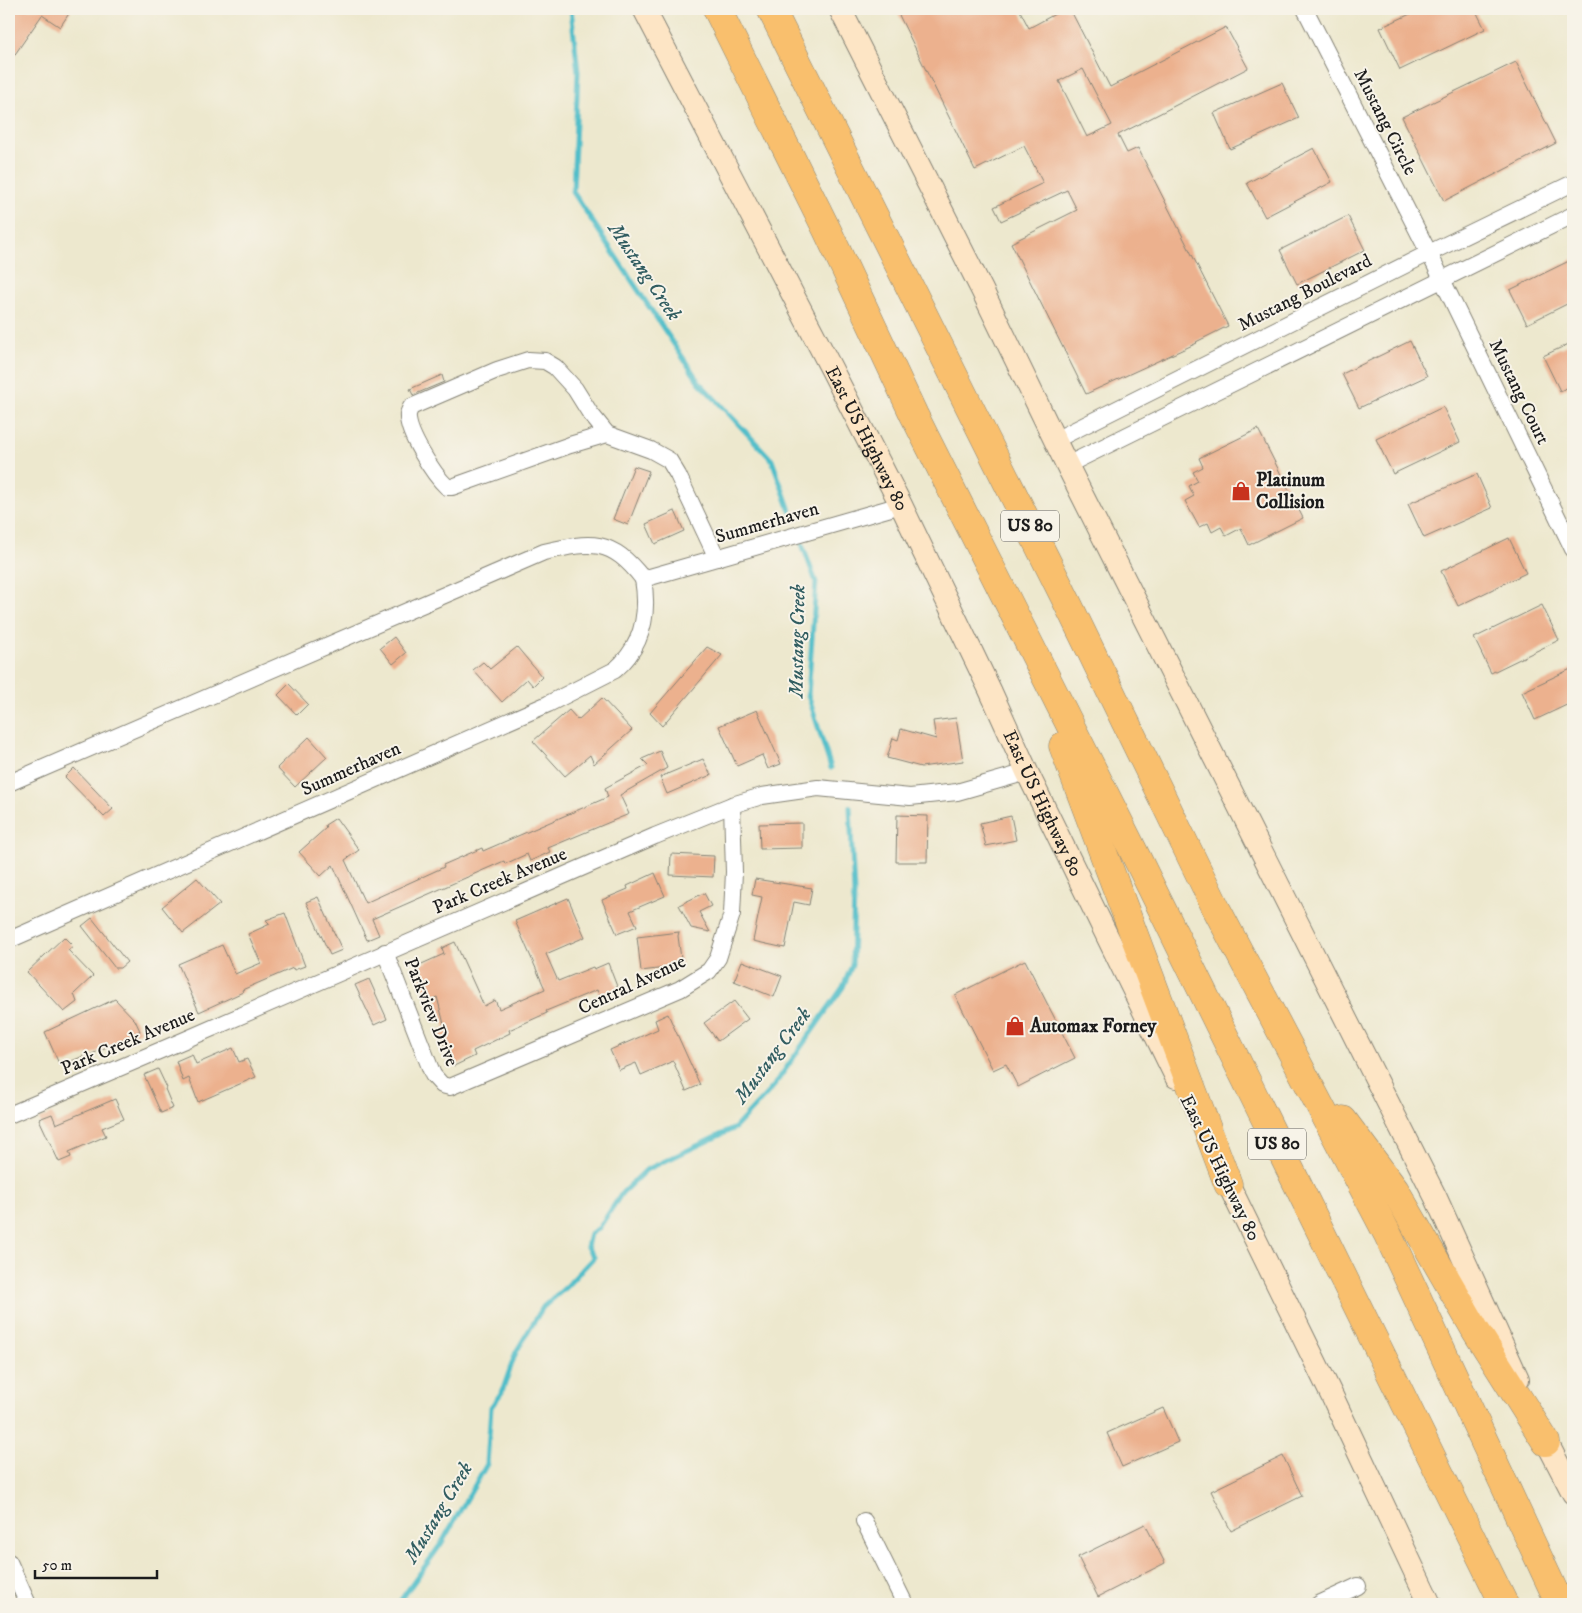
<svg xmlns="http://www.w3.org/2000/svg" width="1582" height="1613" viewBox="0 0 1582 1613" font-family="'IM FELL DW Pica',serif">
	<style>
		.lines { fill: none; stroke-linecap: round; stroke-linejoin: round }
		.stream { stroke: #51bec9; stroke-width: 5 }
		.building { fill: #ecb18e; fill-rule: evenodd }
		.street-casing { stroke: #848275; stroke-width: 18 }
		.secondary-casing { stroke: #848275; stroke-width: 24 }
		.highway-casing { stroke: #848275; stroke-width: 29 }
		.street { stroke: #fff; stroke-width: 16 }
		.secondary { stroke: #fde5c5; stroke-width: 22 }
		.highway { stroke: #f9bf6d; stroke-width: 28 }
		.labels { text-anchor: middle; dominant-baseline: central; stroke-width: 4; stroke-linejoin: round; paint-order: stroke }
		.shield { fill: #f7f3e8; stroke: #5e5c59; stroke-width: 1 }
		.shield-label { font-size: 18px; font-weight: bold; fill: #1c1c1c }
		.street-label { font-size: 19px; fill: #1c1c1c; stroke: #f7f3e8 }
		.poi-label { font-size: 19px; font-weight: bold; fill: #1c1c1c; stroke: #f7f3e8; text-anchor: start }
		.water-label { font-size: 20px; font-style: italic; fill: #315d61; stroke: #f7f3e8 }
	</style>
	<rect width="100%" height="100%" fill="#f7f3e8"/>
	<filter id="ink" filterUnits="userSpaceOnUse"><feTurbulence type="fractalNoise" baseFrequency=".02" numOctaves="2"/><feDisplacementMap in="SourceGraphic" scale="10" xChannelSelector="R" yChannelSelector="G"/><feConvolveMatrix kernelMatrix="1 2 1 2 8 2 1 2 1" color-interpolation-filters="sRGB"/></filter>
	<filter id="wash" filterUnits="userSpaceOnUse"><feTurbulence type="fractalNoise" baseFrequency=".0096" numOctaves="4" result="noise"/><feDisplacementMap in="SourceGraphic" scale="20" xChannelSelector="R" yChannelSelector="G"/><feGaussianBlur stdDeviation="1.12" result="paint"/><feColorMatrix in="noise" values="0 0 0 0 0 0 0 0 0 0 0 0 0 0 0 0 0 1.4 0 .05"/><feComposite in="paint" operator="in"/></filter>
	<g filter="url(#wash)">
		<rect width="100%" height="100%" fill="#ede8ce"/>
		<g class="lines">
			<g class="stream">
				<path d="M571 9 578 72 573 192 699 382 772 460 792 516"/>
				<path d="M802 544 816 582 808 695 831 768"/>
				<path d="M398 1604 441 1544 487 1464 491 1407 502 1392 516 1352 543 1307 565 1288 594 1257 587 1247 590 1234 599 1228 622 1193 646 1170 735 1128 773 1087 843 987 852 965 854 893 850 807"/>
			</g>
		</g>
		<g id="blocks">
			<g class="building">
				<path d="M9 9H72L60 27 42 15 9 63Z"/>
				<path d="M896 9H1019L1029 28 1055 14 1052 9H1070L1110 87 1226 27 1248 68 1118 135 1127 153 1138 148 1228 326 1196 342 1197 343 1086 394 1011 243 1077 210 1067 190 1001 221 994 207 1043 183 1024 146 975 170ZM1083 69 1112 125 1087 137 1059 81Z"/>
				<path d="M1421 9H1475L1485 29 1400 70 1380 28Z"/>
				<path d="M1516 62 1556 143 1444 201 1402 117Z"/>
				<path d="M1282 83 1299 118 1230 149 1214 113Z"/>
				<path d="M1314 148 1332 182 1265 217 1247 183Z"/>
				<path d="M1348 216 1365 250 1297 284 1280 250Z"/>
				<path d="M1573 259V301L1527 324 1510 290Z"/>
				<path d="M1410 341 1427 376 1359 408 1342 374Z"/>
				<path d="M1573 342V385L1560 391 1543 356Z"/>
				<path d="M442 375 444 382 413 395 410 389Z"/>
				<path d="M1443 407 1460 442 1393 474 1376 439Z"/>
				<path d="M1258 429 1303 518 1249 545 1241 528 1226 536 1221 527 1212 532 1208 523 1199 527 1185 501 1194 496 1189 486 1198 481 1193 472 1203 467 1199 458Z"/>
				<path d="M634 466 649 471 628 525 613 519Z"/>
				<path d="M1477 474 1492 508 1424 538 1408 504Z"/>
				<path d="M675 511 684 531 655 544 646 524Z"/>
				<path d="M1509 538 1526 573 1458 606 1441 571Z"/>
				<path d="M1542 605 1559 640 1491 673 1474 638Z"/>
				<path d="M394 637 406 653 393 664 380 648Z"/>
				<path d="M517 647 542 677 533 686 527 679 502 702 473 670 483 662 490 669Z"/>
				<path d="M707 647 722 655 662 726 650 713Z"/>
				<path d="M1573 668V702L1535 720 1522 692Z"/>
				<path d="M289 684 308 704 297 715 278 695Z"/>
				<path d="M602 698 632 730 594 764 590 755 565 776 533 741 569 710 578 720Z"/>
				<path d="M757 710 781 764 768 769 762 755 737 766 719 726Z"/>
				<path d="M956 718 963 761 921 767 887 758 893 738 898 740 901 729 936 739 933 721Z"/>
				<path d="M309 737 327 757 295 787 277 768Z"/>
				<path d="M660 751 667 768 620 795 629 814 548 848 550 852 530 861 527 854 505 864 504 861 372 919 379 935 367 940 333 865 321 876 299 852 326 828 325 825 336 818 359 850 345 860 365 903 444 867 443 865 482 848 483 851 608 797 605 788 648 765 642 759Z"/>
				<path d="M703 759 711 775 667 794 660 777Z"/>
				<path d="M74 768 113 809 104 817 65 777Z"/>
				<path d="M897 815 928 816 927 862H896Z"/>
				<path d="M1011 816 1016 840 986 846 980 823Z"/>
				<path d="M802 823V848L760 849 759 824Z"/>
				<path d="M671 854 714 856 713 877 670 875Z"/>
				<path d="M655 873 665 896 630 911 637 926 617 934 602 900 628 889 627 886Z"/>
				<path d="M197 878 220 904 183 933 162 907Z"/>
				<path d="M755 879 812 888 809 905 794 902 785 948 753 941 762 897 752 895Z"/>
				<path d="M704 893 711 906 699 912 710 932 691 928 679 905Z"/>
				<path d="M318 897 342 950 330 955 306 902Z"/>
				<path d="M568 898 585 937 546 954 558 981 593 967 594 969 608 963 618 989 600 997 597 990 546 1011 547 1013 509 1030 510 1033 473 1051 475 1056 454 1066 438 1031 445 1028 437 997 430 1000 415 967 444 954 442 948 455 942 484 1006 495 1000 499 1009 545 989 515 921Z"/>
				<path d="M285 913 305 966 294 970 293 968 242 990 243 992 199 1012 178 964 222 945 235 974 261 963 248 934 270 924 266 920Z"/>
				<path d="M92 918 127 962 120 968H115L82 926Z"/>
				<path d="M679 932 678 936 682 966 641 971 637 937Z"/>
				<path d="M64 937 73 946 68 950 93 976 74 994 77 1002 64 1012 27 972Z"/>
				<path d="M1025 960 1075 1058 1018 1087 1006 1064 993 1070 955 995Z"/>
				<path d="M742 961 782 976 774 997 734 981Z"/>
				<path d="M369 979 387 1019 374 1025 355 985Z"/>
				<path d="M115 999 135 1020 140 1031 88 1056V1054L60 1066 45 1032Z"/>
				<path d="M734 1001 748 1019 718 1041 704 1023Z"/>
				<path d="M668 1014 700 1085 686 1091 673 1061 641 1075 636 1063 619 1070 610 1050 658 1029 655 1020Z"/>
				<path d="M233 1048 239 1062 247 1059 256 1077 198 1102 189 1078 183 1081 176 1061 192 1054 196 1064Z"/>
				<path d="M158 1069 167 1088 165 1089 173 1108 161 1113 144 1075Z"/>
				<path d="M115 1099 124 1119 102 1128 106 1136 69 1152 71 1157 59 1162 39 1119 52 1114 56 1124Z"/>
				<path d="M1163 1408 1178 1442 1122 1467 1107 1433Z"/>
				<path d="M1283 1456 1302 1496 1231 1531 1211 1491Z"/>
				<path d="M1145 1524 1165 1563 1098 1597 1078 1557Z"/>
			</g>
		</g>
	</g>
	<g filter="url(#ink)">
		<use href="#blocks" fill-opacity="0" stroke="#848275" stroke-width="1"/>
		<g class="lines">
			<defs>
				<g id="street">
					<path d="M1305 9 1435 265 1573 549"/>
					<path d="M607 434 590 413 575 389 555 367 545 361 528 360 497 370 411 407C410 409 409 411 408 414 406 432 434 475 447 487H452L570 445 607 434 651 450 669 460 678 475 717 558"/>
					<path d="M1055 440 1429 253 1573 183"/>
					<path d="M1067 465 1573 215"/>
					<path d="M9 783 544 552C592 541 611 538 643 579L901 505"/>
					<path d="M9 940 548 704 615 670C643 646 649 614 643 579"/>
					<path d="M385 952 433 1075 442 1085 450 1087 680 989 709 971 718 958 732 914 734 872 732 805"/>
					<path d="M9 1115 187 1039 655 836 732 805 762 796 818 788 910 797 957 792 1027 772"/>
					<path d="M864 1521 905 1604"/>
					<path d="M9 1562 28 1604"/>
					<path d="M1319 1604 1358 1586"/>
				</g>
				<g id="secondary">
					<path id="s1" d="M644 9 831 368 901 505 990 690 1027 772 1176 1077"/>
					<path d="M840 9 982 290 1067 465 1436 1198 1518 1379"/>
					<path d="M1221 1169 1333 1398 1430 1604"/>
					<path d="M1539 1427 1573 1493"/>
				</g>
				<g id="highway">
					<path d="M717 9 827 230 914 415 1128 840 1504 1604"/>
					<path d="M771 9 1066 600 1217 910 1388 1235 1560 1604"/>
					<path d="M1063 746 1228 1184"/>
					<path d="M1343 1120 1395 1190 1476 1331 1546 1442"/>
				</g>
			</defs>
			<use href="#street" class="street-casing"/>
			<use href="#secondary" class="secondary-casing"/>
			<use href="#highway" class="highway-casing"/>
			<use href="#street" class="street"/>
			<use href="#secondary" class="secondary"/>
			<use href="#highway" class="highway"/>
		</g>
	</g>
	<defs>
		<symbol id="shop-bare" viewBox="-9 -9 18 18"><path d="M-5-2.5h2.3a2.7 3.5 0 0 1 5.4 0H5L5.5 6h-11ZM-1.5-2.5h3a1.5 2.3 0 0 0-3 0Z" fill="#c8321e" stroke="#f7f3e8" stroke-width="2.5" paint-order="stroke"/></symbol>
	</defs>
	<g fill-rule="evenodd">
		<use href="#shop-bare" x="1227" y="477" width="28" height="28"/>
		<use href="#shop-bare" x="1001" y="1012" width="28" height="28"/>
	</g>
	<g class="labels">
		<g class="shield">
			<rect x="1001" y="510.5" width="58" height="31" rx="4"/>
			<rect x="1248" y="1128.5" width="58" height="31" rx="4"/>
		</g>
		<g class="shield-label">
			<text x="1030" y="526">US 80</text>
			<text x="1277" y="1144">US 80</text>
		</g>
		<g class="street-label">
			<text transform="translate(1385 122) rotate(63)">Mustang Circle</text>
			<text transform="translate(1305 293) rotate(-27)">Mustang Boulevard</text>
			<text transform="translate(1519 392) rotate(64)">Mustang Court</text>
			<text stroke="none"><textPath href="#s1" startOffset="484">East US Highway 80</textPath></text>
			<text transform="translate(767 523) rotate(-16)">Summerhaven</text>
			<text transform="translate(351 769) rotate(-24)">Summerhaven</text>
			<text stroke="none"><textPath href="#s1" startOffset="889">East US Highway 80</textPath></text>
			<text transform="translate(500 881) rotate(-23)">Park Creek Avenue</text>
			<text transform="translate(632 985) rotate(-25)">Central Avenue</text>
			<text transform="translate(431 1012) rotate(68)">Parkview Drive</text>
			<text transform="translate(128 1042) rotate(-23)">Park Creek Avenue</text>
			<text transform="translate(1220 1168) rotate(64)">East US Highway 80</text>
		</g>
		<g class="poi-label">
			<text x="1256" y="480">Platinum<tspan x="1256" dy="22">Collision</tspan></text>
			<text x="1030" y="1026">Automax Forney</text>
		</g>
		<g class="water-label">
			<text transform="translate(644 272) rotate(56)">Mustang Creek</text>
			<text transform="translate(798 641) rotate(-89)">Mustang Creek</text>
			<text transform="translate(773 1056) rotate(-53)">Mustang Creek</text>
			<text transform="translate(439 1513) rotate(-59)">Mustang Creek</text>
		</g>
	</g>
	<rect width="1582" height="1613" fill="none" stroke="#f7f3e8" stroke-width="30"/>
	<path d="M35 1570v8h122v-8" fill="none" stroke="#1c1c1c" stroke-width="2.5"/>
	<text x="42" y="1570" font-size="15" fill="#1c1c1c" stroke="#f7f3e8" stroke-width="4" paint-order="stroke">50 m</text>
</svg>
